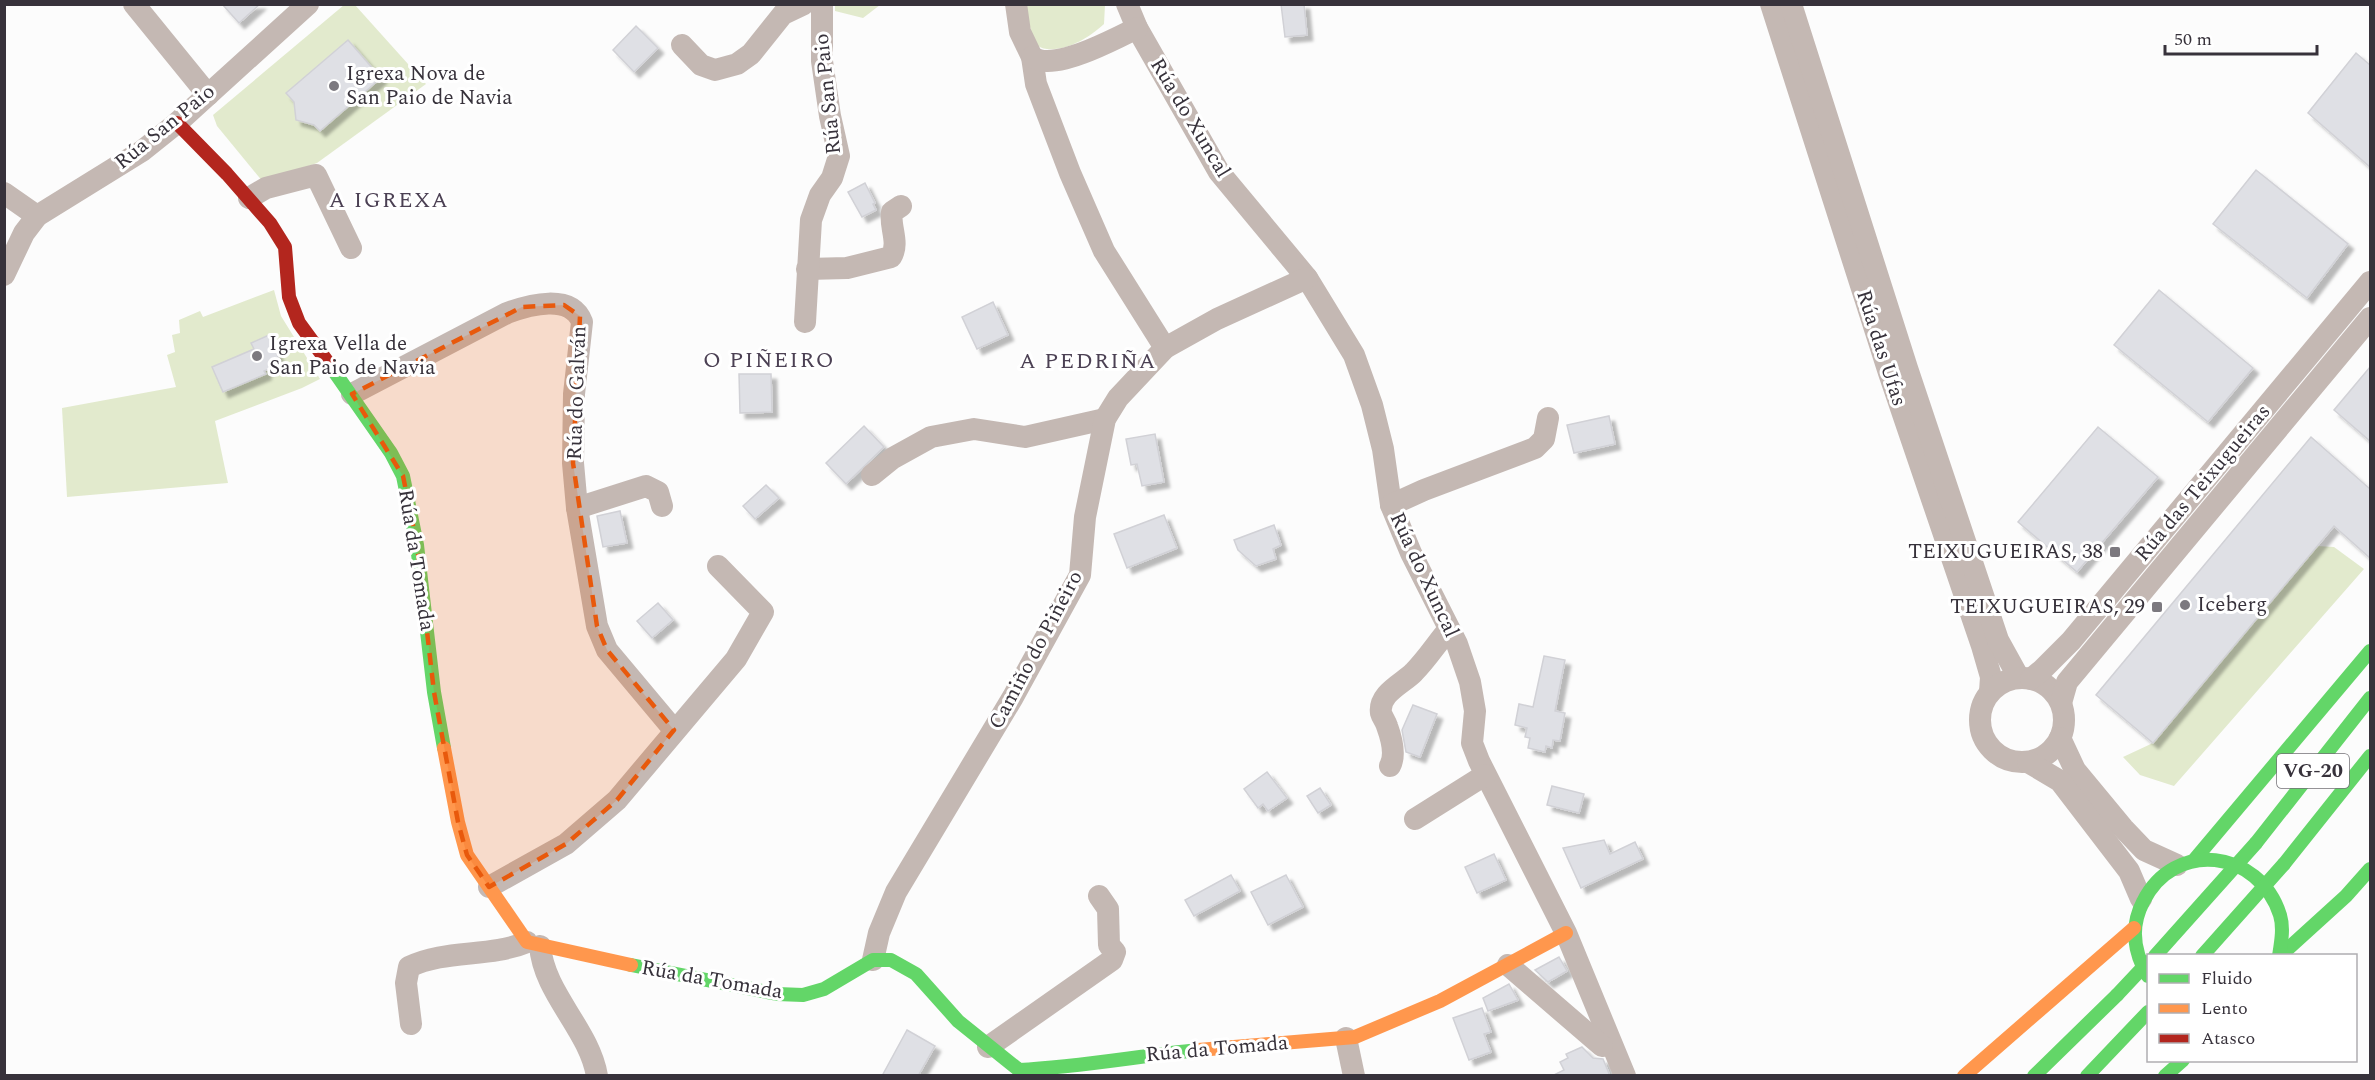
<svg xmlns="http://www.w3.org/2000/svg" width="2375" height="1080" viewBox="0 0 2375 1080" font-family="Spectral,serif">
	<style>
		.green { fill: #e2eacd }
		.building { fill: #dfe0e5; stroke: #d1d1d6; stroke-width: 1.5; filter: url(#shadow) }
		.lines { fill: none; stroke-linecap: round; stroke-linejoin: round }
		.street { stroke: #c4b8b3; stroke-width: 22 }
		.fast { stroke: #63d668; stroke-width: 14 }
		.slow { stroke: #ff974d; stroke-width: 14 }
		.jam { stroke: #b3261e; stroke-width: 14 }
		.fast-bridge { stroke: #63d668; stroke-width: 14 }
		.marked { fill: #e8590c; fill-opacity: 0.2; stroke: #e8590c; stroke-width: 4.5; stroke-dasharray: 12 8; stroke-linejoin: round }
		.poi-dot { fill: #7c797f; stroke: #fff; stroke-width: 2 }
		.labels { text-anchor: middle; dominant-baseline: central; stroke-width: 6; stroke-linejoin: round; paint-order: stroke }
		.shield { fill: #fff; stroke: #737076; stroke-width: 1.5 }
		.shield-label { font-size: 20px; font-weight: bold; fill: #37323b }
		.poi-label { font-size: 21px; fill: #37323b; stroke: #fff; text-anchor: start }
		.street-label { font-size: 21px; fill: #37323b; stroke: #fff }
		.neighbourhood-label { font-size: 22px; letter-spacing: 1.5px; fill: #4c4154; stroke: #fff }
	</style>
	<defs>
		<filter id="shadow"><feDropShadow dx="5.5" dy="5.5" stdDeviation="1.5" flood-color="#0004"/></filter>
	</defs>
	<rect width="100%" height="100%" fill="#fcfcfc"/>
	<g class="green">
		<path d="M344 5H355L426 84 317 163 263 182 217 126 213 115Z"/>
		<path d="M835 5V4L880 5 863 18 835 11Z"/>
		<path d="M1025 5H1105L1104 24C1090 37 1068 51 1047 49 1043 49 1038 46 1034 44Z"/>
		<path d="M274 290 281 316 320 379 302 388 215 421 228 483 67 497 62 408 176 387 167 355 175 352 172 335 180 333 179 320 200 311 203 317Z"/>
		<path d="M2317 546 2334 547 2364 569 2174 786 2140 775 2123 757 2153 743Z"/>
	</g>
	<g class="building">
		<path d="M222 4H260L239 23Z"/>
		<path d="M1281 4H1304L1307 35 1285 37Z"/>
		<path d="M636 26 658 48 634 72 613 50Z"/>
		<path d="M348 40 381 78 320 131 314 125 296 120 294 102 286 93Z"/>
		<path d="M2356 53 2370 65V167L2308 113Z"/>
		<path d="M2256 170 2348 244 2307 298 2213 224Z"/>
		<path d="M865 183 875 203 873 204 876 210 862 217 848 192Z"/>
		<path d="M2159 290 2253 368 2208 422 2114 345Z"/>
		<path d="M993 302 1008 335 977 349 962 317Z"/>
		<path d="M269 335 281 364 264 371 266 374 223 392 212 367 254 349 251 343Z"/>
		<path d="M2370 367V441L2334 410Z"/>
		<path d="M739 374H771L772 412 740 413Z"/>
		<path d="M1609 416 1615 444 1574 453 1567 425Z"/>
		<path d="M864 426 884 447 846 484 826 463Z"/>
		<path d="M2098 427 2158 477 2077 572 2018 522Z"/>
		<path d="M1155 434 1164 482 1142 486 1137 464 1131 465 1126 439Z"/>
		<path d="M2311 437 2370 489V558L2334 526 2153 743 2096 695Z"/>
		<path d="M766 485 779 498 755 519 743 506Z"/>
		<path d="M620 511 627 543 603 547 597 516Z"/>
		<path d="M1164 515 1177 548 1127 568 1114 534Z"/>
		<path d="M1274 525 1281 545 1273 549 1276 559 1256 566 1238 550 1234 540Z"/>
		<path d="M658 603 673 620 652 638 637 621Z"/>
		<path d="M1544 656 1565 660 1555 711 1565 713 1560 741 1553 740 1552 748 1546 746 1545 752 1528 748 1530 738 1525 737 1527 728 1515 725 1519 704 1533 707Z"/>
		<path d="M1413 705 1437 714 1420 757 1406 752 1402 730Z"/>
		<path d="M1267 772 1287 798 1268 811 1263 804 1258 808 1244 789Z"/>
		<path d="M1552 786 1584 794 1579 813 1547 805Z"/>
		<path d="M1320 788 1331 805 1318 813 1307 796Z"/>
		<path d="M1604 840 1610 854 1635 842 1643 859 1581 888 1563 848Z"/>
		<path d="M1494 854 1506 880 1477 893 1465 867Z"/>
		<path d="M1231 875 1240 891 1194 916 1185 900Z"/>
		<path d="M1286 875 1303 907 1268 925 1251 892Z"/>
		<path d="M1559 957 1567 971 1548 982 1535 970Z"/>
		<path d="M1509 984 1518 1000 1488 1011 1483 998Z"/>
		<path d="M1482 1008 1491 1032 1484 1034 1491 1052 1469 1060 1453 1018Z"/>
		<path d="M907 1030 935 1046 918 1076H882Z"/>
		<path d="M1582 1047 1593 1058 1603 1059 1610 1076H1552L1564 1070 1560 1062 1568 1058 1566 1054Z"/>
	</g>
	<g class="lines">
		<g class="street">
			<path d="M134 4 208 95"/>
			<path d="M1016 4 1020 32 1032 57 1036 84 1070 173 1104 251 1165 348"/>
			<path d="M1127 4 1137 28 1219 172 1307 278 1354 355 1372 405 1383 449 1391 505 1411 553 1457 644 1470 682 1475 711 1472 743 1479 761 1566 933 1625 1076"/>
			<path d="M1771 4 1889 373 1982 646 1991 677 1990 692"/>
			<path d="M1791 4 1907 368 1998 640 2019 678"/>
			<path d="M682 45 701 65 715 70 737 64 751 54 783 14 804 4"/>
			<path d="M1032 57C1036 59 1041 61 1046 61 1071 62 1115 39 1137 28"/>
			<path d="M4 193 37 216"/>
			<path d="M249 198 266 188 316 175 351 248"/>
			<path d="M807 269 847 268 891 257C900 243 889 226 892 212L901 206"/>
			<path d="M4 275 24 233 37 216 142 151 177 123 308 4"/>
			<path d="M805 322 811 220 820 195 832 178 839 156 830 116 822 61V4"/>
			<path d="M352 394 507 313C529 305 571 293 582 322L574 394 573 463 577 508 597 626 607 650 674 730"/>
			<path d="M872 475 893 458 931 437 974 429 1025 437 1105 419"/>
			<path d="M1391 505 1424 490 1535 448 1544 439 1548 418"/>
			<path d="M577 508 646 486 658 492 662 506"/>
			<circle cx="2022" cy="720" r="42"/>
			<path d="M2031 679 2042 670 2071 641 2370 282"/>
			<path d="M2061 703 2067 682 2370 318"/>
			<path d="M2060 738 2075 770 2123 828 2144 850 2177 865"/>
			<path d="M2028 762 2060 781 2129 871 2141 899"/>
			<path d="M1390 766C1396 755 1391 737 1387 726 1386 722 1382 717 1381 713 1378 693 1404 683 1414 672 1427 659 1437 643 1449 629"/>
			<path d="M1415 819 1485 775"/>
			<path d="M489 887 566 844 617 800 736 659 763 612 718 566"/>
			<path d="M540 946C544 994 589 1029 597 1076"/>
			<path d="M873 960 879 933 896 892 1013 697 1080 575 1085 517 1105 419 1118 398 1165 348 1217 319 1307 278"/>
			<path d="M1508 965 1602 1046"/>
			<path d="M411 1024 406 983 409 967C446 949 489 958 527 942"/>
			<path d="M1346 1038 1354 1076"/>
			<path d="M988 1047 1112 960 1115 952 1109 945 1108 909 1099 896"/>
		</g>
		<g class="fast">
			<path d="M329 364 391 453 403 476 417 545 434 692 444 748"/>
			<path d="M2256 843 2370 698"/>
			<path d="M2195 859 2370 651"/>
			<path d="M2284 864 2370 756"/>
			<path d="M2280 956 2346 896 2370 869"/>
			<path d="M631 965 777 994 803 995 824 989 873 960H891L916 974 958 1021 1019 1070C1079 1067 1138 1056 1198 1050"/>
			<path d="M2148 976C2134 953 2130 927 2143 902 2174 839 2259 849 2280 915 2284 928 2281 943 2279 956"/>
			<path d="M2034 1076 2117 995"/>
			<path d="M2087 1076 2148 1012"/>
			<path d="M2165 1076 2183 1060"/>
		</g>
		<g class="slow">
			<path d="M444 748 458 822 467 855 527 942 631 965"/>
			<path d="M1198 1050 1355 1037 1440 1001 1566 933"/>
			<path d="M1964 1076 2134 928"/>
		</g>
		<path class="jam" d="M177 123 227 174 270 223 285 247 289 297 299 323 329 364"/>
		<g class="fast-bridge">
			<path d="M2155 956 2256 843"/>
			<path d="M2202 956 2284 864"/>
			<path d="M2117 995 2148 962"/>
		</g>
	</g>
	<path class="marked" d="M564 305 580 316 573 463 597 626 607 650 674 730 617 800 566 844 489 887 467 855 458 822 434 692 417 545 403 476 352 394 522 307Z"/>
	<g class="poi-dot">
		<circle cx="334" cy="86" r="6"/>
		<circle cx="257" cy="356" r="6"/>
		<rect x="2109" y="546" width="12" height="12" rx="3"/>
		<circle cx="2185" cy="605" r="6"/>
		<rect x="2151" y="601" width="12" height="12" rx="3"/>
	</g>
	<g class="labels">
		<rect class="shield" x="2277" y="754" width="72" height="34" rx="4.5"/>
		<g class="shield-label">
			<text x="2313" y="771">VG-20</text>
		</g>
		<g class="poi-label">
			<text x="346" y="74">Igrexa Nova de<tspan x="346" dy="24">San Paio de Navia</tspan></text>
			<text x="269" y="344">Igrexa Vella de<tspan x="269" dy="24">San Paio de Navia</tspan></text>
			<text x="2103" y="552" text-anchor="end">TEIXUGUEIRAS, 38</text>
			<text x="2197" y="605">Iceberg</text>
			<text x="2145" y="607" text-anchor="end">TEIXUGUEIRAS, 29</text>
		</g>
		<g class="street-label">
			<text transform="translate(828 94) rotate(-96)">Rúa San Paio</text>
			<text transform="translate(1190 118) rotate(59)">Rúa do Xuncal</text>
			<text transform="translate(165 127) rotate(-39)">Rúa San Paio</text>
			<text transform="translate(1881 348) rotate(72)">Rúa das Ufas</text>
			<text transform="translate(577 393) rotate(-88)">Rúa do Galván</text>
			<text transform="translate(2203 483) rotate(-50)">Rúa das Teixugueiras</text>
			<text transform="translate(416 560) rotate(81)">Rúa da Tomada</text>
			<text transform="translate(1424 575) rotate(65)">Rúa do Xuncal</text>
			<text transform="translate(1036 650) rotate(-62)">Camiño do Piñeiro</text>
			<text transform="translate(712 980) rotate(10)">Rúa da Tomada</text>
			<text transform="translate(1217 1049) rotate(-5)">Rúa da Tomada</text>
		</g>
		<g class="neighbourhood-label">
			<text x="389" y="200">A IGREXA</text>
			<text x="769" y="360">O PIÑEIRO</text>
			<text x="1088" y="361">A PEDRIÑA</text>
		</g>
	</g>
	<rect width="2375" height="1080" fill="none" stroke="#37323b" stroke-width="12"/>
	<rect x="2147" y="954" width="210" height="108" fill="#ffffff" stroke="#afadb1" stroke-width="1.5"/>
	<rect x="2159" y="974" width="30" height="9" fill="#63d668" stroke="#afadb1" stroke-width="1.5"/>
	<text x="2201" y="984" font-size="18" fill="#37323b">Fluido</text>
	<rect x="2159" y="1004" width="30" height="9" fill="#ff974d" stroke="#afadb1" stroke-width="1.5"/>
	<text x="2201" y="1014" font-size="18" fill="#37323b">Lento</text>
	<rect x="2159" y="1034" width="30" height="9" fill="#b3261e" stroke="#afadb1" stroke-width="1.5"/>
	<text x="2201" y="1044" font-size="18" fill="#37323b">Atasco</text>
	<path d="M2165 45v9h152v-9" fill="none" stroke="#37323b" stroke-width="3"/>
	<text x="2174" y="45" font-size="18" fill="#37323b" stroke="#ffffff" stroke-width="4.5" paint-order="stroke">50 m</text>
</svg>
